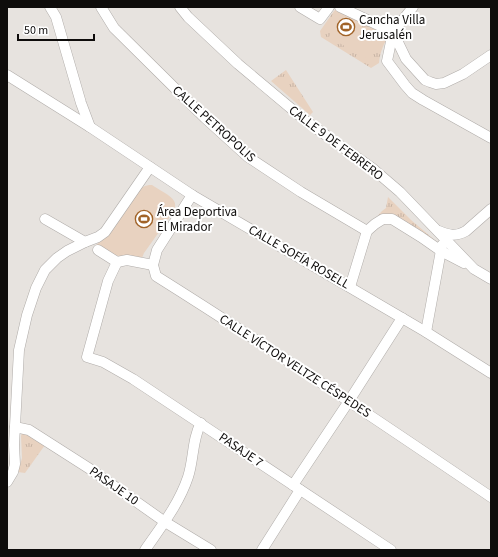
<svg xmlns="http://www.w3.org/2000/svg" width="498" height="557" viewBox="0 0 498 557" font-family="'Source Sans 3',sans-serif">
	<style>
		.grass { fill: url(#grass-tufts) }
		.garden { fill: #e8d2c0 }
		.lines { fill: none; stroke-linecap: round; stroke-linejoin: round }
		.minor-casing { stroke: #b0aca9; stroke-width: 11 }
		.minor { stroke: #fff; stroke-width: 10 }
		.labels { text-anchor: middle; dominant-baseline: central; stroke-width: 4; stroke-linejoin: round; paint-order: stroke }
		.poi-label { font-size: 13px; fill: #0e0c0b; stroke: #fff; text-anchor: start }
		.street-label { font-size: 13px; fill: #0e0c0b; stroke: #fff }
	</style>
	<defs>
		<pattern id="grass-tufts" width="24" height="20" patternUnits="userSpaceOnUse"><rect width="24" height="20" fill="#e8d2c0"/><path d="M3 7l-1-3M5 7V3M7 7l1-3M15 17l-1-3M17 17v-4M19 17l1-3" fill="none" stroke="#c6b3a4"/></pattern>
	</defs>
	<rect width="100%" height="100%" fill="#e7e3df"/>
	<g class="grass">
		<path d="M337 9 346 12 366 25 385 34 387 39C382 47 380 54 379 63L371 68 321 37 320 31 334 11Z"/>
		<path d="M286 70 313 112 310 115 271 81Z"/>
		<path d="M388 197 411 220 437 242 409 225 374 220 382 211 386 208Z"/>
		<path d="M24 432 45 445 25 473 18 472 22 458 21 436 22 433Z"/>
	</g>
	<g class="garden">
		<path d="M340 16 376 38 365 58 329 37Z"/>
		<path d="M149 185H152C157 189 171 195 174 201 176 204 175 207 174 211L144 253 142 258 127 257 112 255 96 245 108 235 141 188 145 186Z"/>
	</g>
	<g class="lines">
		<defs>
			<g id="minor">
				<path d="M50 7 56 17 81 103 90 127"/>
				<path d="M101 7 114 28 205 118 248 157 301 192 367 231"/>
				<path d="M180 7 188 17 238 64 306 121 372 168 400 192 474 269 491 279"/>
				<path d="M300 7 320 19 329 7"/>
				<path d="M340 7 393 32 406 59 425 80 430 82 436 84 444 83 463 74 491 55"/>
				<path d="M413 7 393 32 387 61 405 85 412 93 423 100 491 138"/>
				<path d="M7 75 90 127 192 195 426 332 491 373"/>
				<path d="M192 195 157 250 153 265 156 276C269 347 380 422 491 497"/>
				<path d="M45 219 85 242"/>
				<path d="M439 231C449 235 455 237 466 231L491 209"/>
				<path d="M98 250 117 262 127 260 153 265"/>
				<path d="M117 262 108 281 87 357 103 362 133 379 391 550"/>
				<path d="M350 287 367 231 375 224 383 219H392L421 237 441 251 464 263"/>
				<path d="M426 332 442 245"/>
				<path d="M15 427 29 430 90 469 165 522 211 550"/>
				<path d="M7 482 13 472 15 464 14 445 19 350 27 315 36 288 45 270 57 258 67 251 85 242 98 237 105 232 150 167"/>
				<path d="M293 485 349 401 402 318"/>
				<path d="M145 550C161 527 179 504 188 477 194 459 192 439 201 423"/>
				<path d="M262 550 300 490"/>
			</g>
		</defs>
		<use href="#minor" class="minor-casing"/>
		<use href="#minor" class="minor"/>
	</g>
	<defs>
		<symbol id="stadium-ring" viewBox="-11 -11 22 22"><circle r="9.5" fill="#fff" stroke="#a16328" stroke-width="1.5"/><path d="M0-5a6.5 5 0 1 0 0 10a6.5 5 0 1 0 0-10ZM-3.5-1.8h7v3.6h-7Z" fill="#a16328"/></symbol>
	</defs>
	<g fill-rule="evenodd">
		<use href="#stadium-ring" x="336" y="17" width="20" height="20"/>
		<use href="#stadium-ring" x="134" y="209" width="20" height="20"/>
	</g>
	<g class="labels">
		<g class="poi-label">
			<text x="359" y="20">Cancha Villa<tspan x="359" dy="15">Jerusalén</tspan></text>
			<text x="157" y="212">Área Deportiva<tspan x="157" dy="15">El Mirador</tspan></text>
		</g>
		<g class="street-label">
			<text transform="translate(214 124) rotate(42)">CALLE PETROPOLIS</text>
			<text transform="translate(336 143) rotate(37)">CALLE 9 DE FEBRERO</text>
			<text transform="translate(299 257) rotate(30)">CALLE SOFÍA ROSELL</text>
			<text transform="translate(295 366) rotate(33)">CALLE VÍCTOR VELTZE CÉSPEDES</text>
			<text transform="translate(241 450) rotate(34)">PASAJE 7</text>
			<text transform="translate(114 486) rotate(35)">PASAJE 10</text>
		</g>
	</g>
	<rect width="498" height="557" fill="none" stroke="#0e0c0b" stroke-width="16"/>
	<path d="M18 34v6h76v-6" fill="none" stroke="#0e0c0b" stroke-width="2"/>
	<text x="24" y="34" font-size="12" fill="#0e0c0b" stroke="#ffffff" stroke-width="3" paint-order="stroke">50 m</text>
</svg>
